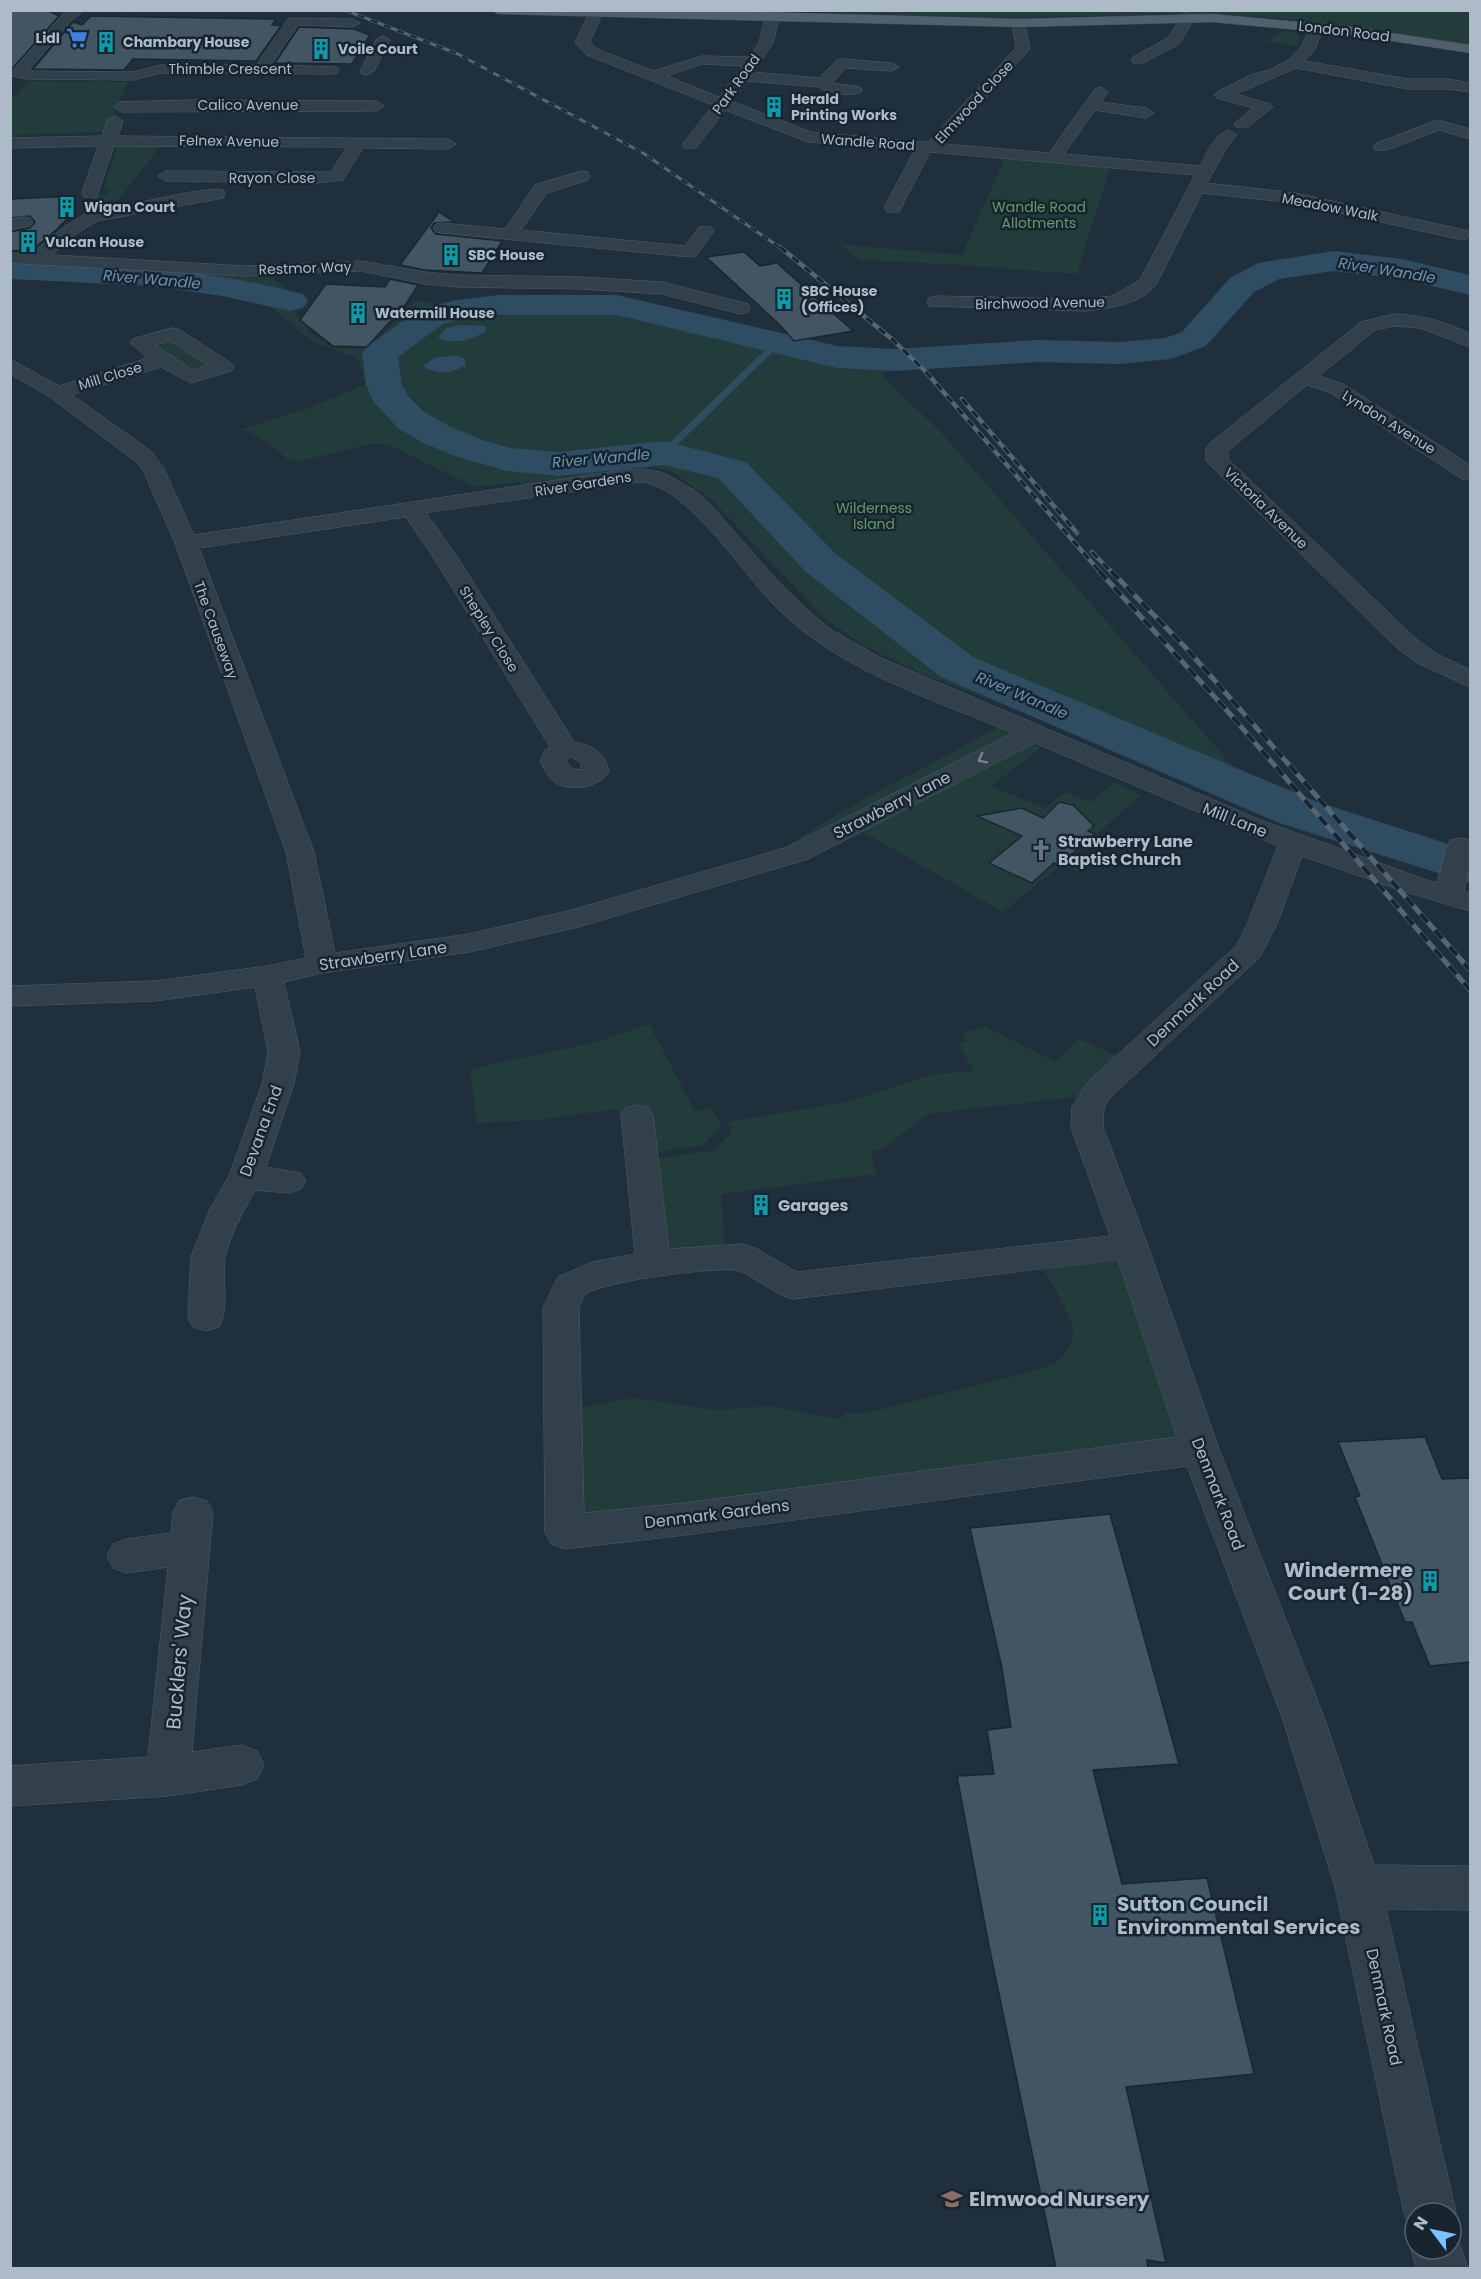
<svg xmlns="http://www.w3.org/2000/svg" width="1481" height="2279" viewBox="0 0 1481 2279" font-family="Poppins,sans-serif">
	<style>
		.green { fill: #213c3b }
		.water { fill: #2e4c62 }
		.lines { fill: none; stroke-linecap: round; stroke-linejoin: round }
		.stream { stroke: #2e4c62; stroke-width: 7 }
		.river { fill: #2e4c62; fill-rule: evenodd }
		.building { fill: #425563; stroke: #1a2732; stroke-width: 1.5 }
		.minor-casing { stroke: #505e69; stroke-width: 1 }
		.primary-casing { stroke: #3f4c58; stroke-width: 1 }
		.minor { fill: #32404b; fill-rule: evenodd }
		.primary { fill: #50606c; fill-rule: evenodd }
		.rail-far2-casing { stroke: #546573; stroke-width: 3 }
		.rail-far1-casing { stroke: #546573; stroke-width: 4.5 }
		.rail-casing { stroke: #546573; stroke-width: 5 }
		.rail-far2 { stroke: #182530; stroke-width: 2; stroke-dasharray: 7; stroke-linecap: butt }
		.rail-far1 { stroke: #182530; stroke-width: 3; stroke-dasharray: 8; stroke-linecap: butt }
		.rail { stroke: #182530; stroke-width: 4; stroke-dasharray: 11; stroke-linecap: butt }
		.oneway { stroke: #768490 }
		.labels { text-anchor: middle; dominant-baseline: central; stroke-width: 5; stroke-linejoin: round; paint-order: stroke }
		.far-street-label { font-size: 14px; fill: #adbbc8; stroke: #182530 }
		.far-poi-label { font-size: 14px; font-weight: bold; fill: #adbbc8; stroke: #182530; text-anchor: start }
		.far-park-label { font-size: 14px; fill: #629b66; stroke: #182530 }
		.far-water-label { font-size: 15px; font-style: italic; fill: #6a92af; stroke: #182530 }
		.street-label { font-size: 16px; fill: #adbbc8; stroke: #182530 }
		.poi-label { font-size: 16px; font-weight: bold; fill: #adbbc8; stroke: #182530; text-anchor: start }
		.near-poi-label { font-size: 20px; font-weight: bold; fill: #adbbc8; stroke: #182530; text-anchor: start }
		.near-street-label { font-size: 20px; fill: #adbbc8; stroke: #182530 }
	</style>
	<rect width="100%" height="100%" fill="#1f2f3b"/>
	<g class="green">
		<path d="M826 10 1470 11V46L1380 31 1270 18 1170 14 967 19 827 14Z"/>
		<path d="M1284 30 1296 33 1299 37 1298 46 1266 41Z"/>
		<path d="M29 81 128 82 106 132 11 135 10 101Z"/>
		<path d="M118 143 162 144 112 208 87 212 94 194 104 195 110 192 104 188Z"/>
		<path d="M1004 159 1110 168 1077 274 946 264 860 260 839 244 962 255Z"/>
		<path d="M10 258 262 271 285 288 291 309 311 333 333 348 370 349 408 306 417 301 438 304 554 298 629 301 789 346 840 350 871 348 885 367 884 378 940 431 1277 817 1222 798 1068 729 927 676 868 648 825 619 711 499 669 470 650 467 608 472 524 488 519 482 476 487 386 444H370L296 462 287 459 269 443 242 429 309 408 365 384 359 361 355 357 324 346 309 339 269 306 256 301 193 291 91 281 11 278Z"/>
		<path d="M172 339 210 364V367L194 372 151 346Z"/>
		<path d="M999 727 1019 738 757 864 846 809Z"/>
		<path d="M1025 741 1041 748 991 786 1045 808 1065 792 1091 802 1114 782 1141 795 1079 850 1076 858 1079 872 1061 865 1003 912 858 829Z"/>
		<path d="M649 1024 695 1111 711 1107 722 1127 703 1145 648 1153 642 1115 619 1117 617 1109 538 1120 477 1123 470 1069 596 1042Z"/>
		<path d="M984 1026 1055 1062 1079 1039 1124 1059 1090 1095 928 1114 886 1146 871 1152 876 1174 721 1194 726 1254 658 1259 648 1160 712 1151 732 1132 727 1122 850 1101 935 1074 974 1071 958 1044 967 1041 963 1034Z"/>
		<path d="M1125 1252 1189 1443 570 1522V1409L634 1398 716 1410 769 1406 840 1419 846 1413H867L1022 1374 1054 1364 1066 1353 1073 1338 1072 1323 1054 1286 1037 1261Z"/>
	</g>
	<g class="water">
		<path d="M461 325 486 326 485 332C470 340 455 345 438 338L446 328Z"/>
		<path d="M458 356 465 359V366C450 373 438 376 423 366L436 357Z"/>
	</g>
	<g class="lines">
		<path class="stream" d="M664 453 776 344"/>
		<g class="river">
			<path d="M1334 251 1402 259 1470 275V295L1402 279 1334 271 1279 279 1254 292 1206 346 1171 359 1120 364 1037 362 895 371 837 368 617 315H499L459 320 443 324 398 357 402 385 408 396 424 412 449 426 483 440 510 448 558 452 664 441 746 462 836 554 973 657 1315 801 1470 851V883L1279 823 941 677 806 572 718 478 664 465 558 476 507 471 455 456 421 442 398 428 373 401 366 385 362 354 367 346 419 310 456 300 499 295H617L837 346 895 349 1037 340 1120 342 1165 338 1182 332 1230 278 1258 263Z"/>
			<path d="M10 259C110 262 206 269 303 294L308 301 303 308 291 311 222 296 152 286 10 279Z"/>
		</g>
	</g>
	<g class="building">
		<path d="M10 10H47L59 16 11 70Z"/>
		<path d="M91 16 276 19 272 25 281 26 256 61 133 59 124 70 33 69 73 22 82 25Z"/>
		<path d="M299 27 354 29 370 35 352 64 275 63Z"/>
		<path d="M75 196 66 220 56 230 32 250 10 251V232L30 228 35 222 30 216 10 218V199Z"/>
		<path d="M439 212 454 222 434 223 431 228 436 234 502 241 482 273 425 270 400 265Z"/>
		<path d="M744 252 760 266 777 263 853 331 794 341 780 325 706 257Z"/>
		<path d="M390 279 418 285 406 304 367 347 333 346 300 320 326 284 385 287Z"/>
		<path d="M1059 802 1073 805 1094 826 1088 831 1095 834 1058 866 1054 863 1032 883 989 863 1022 836 977 816 1022 808 1043 818Z"/>
		<path d="M1425 1437 1442 1479 1470 1478V1662L1430 1666 1412 1622H1405L1355 1497 1360 1496 1338 1442Z"/>
		<path d="M1110 1514 1179 1764 1093 1770 1122 1884 1207 1878 1254 2074 1126 2087 1166 2263 1147 2260 1148 2268H1056L989 1946 957 1776 994 1774 987 1730 1011 1727 1002 1668 970 1528Z"/>
	</g>
	<g class="lines">
		<defs>
			<g id="minor">
				<path d="M67 10H84L72 20 28 71 133 72 161 65H256L289 18 353 19 360 23 353 27 298 25 271 65 337 67 339 70 337 73 332 74 161 73 133 80 26 79 13 76 11 73 13 70Z"/>
				<path d="M598 10 602 14 590 42 597 49 653 71 702 56 749 57 759 43 765 18 767 15H777L779 18 773 43 753 72 819 78 837 60 842 59 892 63 899 67 892 71 846 68 832 83 860 87 863 90 860 93C849 96 828 95 819 87L747 81 731 101 811 132 922 142H928L1016 48 1012 23 1019 19 1024 20 1030 49 944 144 1049 153 1095 89 1100 87 1108 92 1101 102 1146 108 1154 113 1146 118 1095 110 1064 154 1200 166C1207 153 1214 134 1229 130L1237 135 1229 144 1207 183 1295 193 1469 231 1470 237 1463 240 1295 203 1202 193 1157 283C1142 305 1109 308 1085 311L929 306 927 302 929 298 936 296 1085 299 1112 296 1140 280 1195 175 930 152 899 212H887L884 208 914 151 808 142 725 110 696 148H684L682 145 713 105 587 55 575 43 590 11ZM703 64 743 66 719 97 667 76Z"/>
				<path d="M1188 13 1195 17 1179 44 1143 63H1133L1131 60 1133 57 1168 38 1183 14Z"/>
				<path d="M1317 23 1324 27 1315 49 1305 61 1408 79H1447L1470 83V92L1447 89H1408L1296 68 1236 94 1270 104 1273 107 1248 127H1236L1234 124 1253 108 1217 98 1214 95 1217 92 1253 74 1269 70 1289 60 1301 47 1312 24Z"/>
				<path d="M383 36 390 40 374 71 367 75 362 74 360 71 376 40Z"/>
				<path d="M197 100 376 101 384 106 376 111 121 112 113 107 121 102Z"/>
				<path d="M115 116 123 121 118 136 448 139 456 144 448 149 363 148 343 180 317 183 166 181 158 176 166 171 331 172 347 147 114 146 98 193 96 197H84L82 193 98 146 10 148V138L102 136 107 121Z"/>
				<path d="M1438 120 1470 129V139L1439 130 1387 150H1375L1373 147 1375 144Z"/>
				<path d="M582 171 588 172 590 176 588 180 547 193 521 230 685 246 699 227H711L714 231 696 256 690 257 442 233 436 232 433 228 436 224 442 223 505 229 535 185Z"/>
				<path d="M217 189 223 190 225 194 223 198 97 221 76 234 52 255 245 266 361 261 425 272 457 275 582 277 662 282 748 304 750 308 748 312 741 314 662 294 582 289 457 287 425 284 361 271 245 276 10 263V253L31 254 64 227 86 213 191 192Z"/>
				<path d="M24 217 30 218 33 222 30 226 10 230V220Z"/>
				<path d="M1395 314C1422 315 1447 322 1470 334V347L1420 328 1395 326 1375 330 1319 376 1343 384 1470 465V480L1462 479 1329 392 1307 385 1228 451V459L1415 638 1435 653 1470 670V687L1417 663 1397 648 1206 461V449L1209 444 1361 322Z"/>
				<path d="M173 328 180 330 231 363 234 367 231 371 191 383 161 367 72 395 151 451 163 467 194 535 624 470 645 469 664 473 694 490 712 506 773 576 804 607 830 629 881 658 1258 819 1424 879 1437 883 1447 846 1451 840 1461 838 1470 840V864L1464 891 1470 893V911L1403 891 1302 856 1278 922 1260 957 1109 1099 1104 1107 1103 1127 1148 1246 1219 1449 1324 1717 1374 1865 1470 1866V1910L1386 1909 1456 2213 1451 2224V2213H1415V2232L1412 2231 1404 2213 1335 1887 1282 1717 1187 1466 685 1535 565 1549 551 1544 545 1532 543 1308 558 1277 593 1262 635 1254 621 1116 625 1108 637 1105 649 1108 653 1116 669 1249 743 1244 755 1248 797 1272 1110 1236 1071 1127 1072 1107 1087 1083 1237 945 1248 922 1278 846 1035 743 808 859 578 927 469 952 322 973 284 982 300 1052 294 1084 266 1167 301 1173 306 1181 301 1189 289 1193 255 1190C245 1208 229 1237 225 1258 222 1281 230 1306 219 1327L206 1331 193 1327 188 1317 191 1257 210 1209 229 1176 262 1084 268 1052 255 987 155 1001 10 1006V986L155 981 267 966 306 958 286 852 175 543 142 468 135 461 50 397 10 374V359L59 386 148 358 130 343 133 339ZM170 341 208 365 193 370 155 345ZM640 482C685 483 743 574 774 605 838 671 931 698 1013 733L788 847 572 910 469 934 335 953 314 852 199 548 406 517 432 555 550 747 545 750 540 761C543 767 548 777 553 781 569 793 598 788 609 772 605 752 592 745 574 742L456 555 426 513ZM571 757 580 762 582 770 572 769 566 761ZM1118 1260 1177 1437 685 1503 584 1513 579 1308C581 1304 582 1298 585 1295 596 1282 723 1265 739 1271 758 1278 772 1293 792 1299Z"/>
				<path d="M193 1497 207 1501 213 1513 192 1752 242 1745 257 1751 264 1765 257 1779 242 1785 168 1796 10 1806V1766L148 1757 168 1567 127 1573 113 1568 107 1556 113 1544 127 1539 171 1533 173 1513 179 1501Z"/>
				<path d="M1451 2229 1455 2231 1468 2268H1416L1411 2249 1415 2240V2249H1451Z"/>
			</g>
			<path id="primary" d="M491 10H685L1019 19 1212 14 1353 27 1470 45V53L1353 35 1212 22 1019 27 498 14Z"/>
		</defs>
		<use href="#minor" class="minor-casing"/>
		<use href="#primary" class="primary-casing"/>
		<use href="#minor" class="minor"/>
		<use href="#primary" class="primary"/>
		<defs>
			<path id="rail-far2" d="M345 10 458 54 643 153 782 249"/>
			<g id="rail-far1">
				<path d="M780 247 893 340 926 372 1101 573"/>
				<path d="M962 399 1077 533"/>
				<path d="M1092 552 1112 573"/>
			</g>
			<g id="rail">
				<path d="M1099 571 1223 706 1470 990"/>
				<path d="M1111 571 1186 648 1470 970"/>
			</g>
		</defs>
		<use href="#rail-far2" class="rail-far2-casing"/>
		<use href="#rail-far1" class="rail-far1-casing"/>
		<use href="#rail" class="rail-casing"/>
		<use href="#rail-far2" class="rail-far2"/>
		<use href="#rail-far1" class="rail-far1"/>
		<use href="#rail" class="rail"/>
	</g>
	<defs><path id="oneway-chevron" d="M-2-3.5L2.5 0L-2 3.5" fill="none" stroke-width="1.6" stroke-linecap="round" stroke-linejoin="round" transform="scale(1.5)"/></defs>
	<use class="oneway" href="#oneway-chevron" transform="translate(982 759) rotate(153)"/>
	<defs>
		<symbol id="supermarket-bare" viewBox="-9 -9 18 18"><path d="M-6-5.5h2.5l.6 2H6L4.5 2H-2.5L-4.4-4H-6ZM-1.5 3.2a1.3 1.3 0 1 0 .1 0ZM3 3.2a1.3 1.3 0 1 0 .1 0Z" fill="#3f7fe0" stroke="#182530" stroke-width="2.5" paint-order="stroke"/></symbol>
		<symbol id="building-bare" viewBox="-9 -9 18 18"><path d="M-4-6H4V6H1V3H-1V6H-4ZM-2.5-4.3h1.7v1.8h-1.7ZM.8-4.3h1.7v1.8H.8ZM-2.5-1h1.7V.8h-1.7ZM.8-1h1.7V.8H.8Z" fill="#0f9aa8" stroke="#182530" stroke-width="2.5" paint-order="stroke"/></symbol>
		<symbol id="church-bare" viewBox="-9 -9 18 18"><path d="M-1.2-6h2.4v3.5h3.3v2.4h-3.3V6h-2.4V-.1h-3.3v-2.4h3.3Z" fill="#6b7280" stroke="#182530" stroke-width="2.5" paint-order="stroke"/></symbol>
		<symbol id="school-bare" viewBox="-9 -9 18 18"><path d="M0-5L7-2L0 1L-7-2ZM-4 1L0 2.5L4 1V4Q0 6-4 4Z" fill="#8d6e63" stroke="#182530" stroke-width="2.5" paint-order="stroke"/></symbol>
	</defs>
	<g fill-rule="evenodd">
		<use href="#supermarket-bare" x="62" y="23" width="30" height="30"/>
		<use href="#building-bare" x="91" y="27" width="30" height="30"/>
		<use href="#building-bare" x="306" y="34" width="30" height="30"/>
		<use href="#building-bare" x="759" y="92" width="30" height="30"/>
		<use href="#building-bare" x="52" y="192" width="30" height="30"/>
		<use href="#building-bare" x="13" y="227" width="30" height="30"/>
		<use href="#building-bare" x="436" y="240" width="30" height="30"/>
		<use href="#building-bare" x="769" y="284" width="30" height="30"/>
		<use href="#building-bare" x="343" y="298" width="30" height="30"/>
		<use href="#church-bare" x="1026" y="835" width="30" height="30"/>
		<use href="#building-bare" x="746" y="1190" width="30" height="30"/>
		<use href="#building-bare" x="1415" y="1566" width="30" height="30"/>
		<use href="#building-bare" x="1085" y="1900" width="30" height="30"/>
		<use href="#school-bare" x="937" y="2184" width="30" height="30"/>
	</g>
	<g class="labels">
		<g class="far-street-label">
			<text transform="translate(1344 31) rotate(7)">London Road</text>
			<text x="230" y="69">Thimble Crescent</text>
			<text transform="translate(736 84) rotate(-54)">Park Road</text>
			<text transform="translate(974 102) rotate(-47)">Elmwood Close</text>
			<text x="248" y="105">Calico Avenue</text>
			<text transform="translate(229 141) rotate(1)">Felnex Avenue</text>
			<text transform="translate(868 142) rotate(4)">Wandle Road</text>
			<text x="272" y="178">Rayon Close</text>
			<text transform="translate(1330 207) rotate(11)">Meadow Walk</text>
			<text transform="translate(305 268) rotate(-2)">Restmor Way</text>
			<text transform="translate(1040 303) rotate(-1)">Birchwood Avenue</text>
			<text transform="translate(110 376) rotate(-17)">Mill Close</text>
			<text transform="translate(1389 422) rotate(32)">Lyndon Avenue</text>
			<text transform="translate(583 484) rotate(-9)">River Gardens</text>
			<text transform="translate(1266 508) rotate(44)">Victoria Avenue</text>
			<text transform="translate(489 629) rotate(58)">Shepley Close</text>
			<text transform="translate(216 630) rotate(70)">The Causeway</text>
		</g>
		<g class="far-poi-label">
			<text x="60" y="38" text-anchor="end">Lidl</text>
			<text x="123" y="42">Chambary House</text>
			<text x="338" y="49">Voile Court</text>
			<text x="791" y="99">Herald<tspan x="791" dy="16">Printing Works</tspan></text>
			<text x="84" y="207">Wigan Court</text>
			<text x="45" y="242">Vulcan House</text>
			<text x="468" y="255">SBC House</text>
			<text x="801" y="291">SBC House<tspan x="801" dy="16">(Offices)</tspan></text>
			<text x="375" y="313">Watermill House</text>
		</g>
		<g class="far-park-label">
			<text x="1039" y="207">Wandle Road<tspan x="1039" dy="16">Allotments</tspan></text>
			<text x="874" y="508">Wilderness<tspan x="874" dy="16">Island</tspan></text>
		</g>
		<g class="far-water-label">
			<text transform="translate(1387 270) rotate(9)">River Wandle</text>
			<text transform="translate(152 279) rotate(5)">River Wandle</text>
			<text transform="translate(601 458) rotate(-5)">River Wandle</text>
			<text transform="translate(1022 695) rotate(23)">River Wandle</text>
		</g>
		<g class="street-label">
			<text transform="translate(892 805) rotate(-27)">Strawberry Lane</text>
			<text transform="translate(1235 820) rotate(22)">Mill Lane</text>
			<text transform="translate(383 956) rotate(-8)">Strawberry Lane</text>
			<text transform="translate(1193 1003) rotate(-43)">Denmark Road</text>
			<text transform="translate(261 1131) rotate(-70)">Devana End</text>
			<text transform="translate(1218 1494) rotate(69)">Denmark Road</text>
			<text transform="translate(717 1514) rotate(-7)">Denmark Gardens</text>
			<text transform="translate(1384 2007) rotate(78)">Denmark Road</text>
		</g>
		<g class="poi-label">
			<text x="1058" y="841">Strawberry Lane<tspan x="1058" dy="18">Baptist Church</tspan></text>
			<text x="778" y="1205">Garages</text>
		</g>
		<g class="near-poi-label">
			<text x="1413" y="1570" text-anchor="end">Windermere<tspan x="1413" dy="23">Court (1-28)</tspan></text>
			<text x="1117" y="1904">Sutton Council<tspan x="1117" dy="23">Environmental Services</tspan></text>
			<text x="969" y="2199">Elmwood Nursery</text>
		</g>
		<g class="near-street-label">
			<text transform="translate(179 1662) rotate(-85)">Bucklers' Way</text>
		</g>
	</g>
	<rect width="1481" height="2279" fill="none" stroke="#adbbc8" stroke-width="24"/>
	<g transform="translate(1433 2231) rotate(302)"><circle r="28" fill="#182530" stroke="#54616d" stroke-width="1.5"/>
	<path d="M0-4.5L10 22L0 15L-10 22Z" fill="#7bc2ff"/>
	<text y="-9" font-size="16" font-weight="bold" text-anchor="middle" fill="#adbbc8">N</text>
	</g>
</svg>
